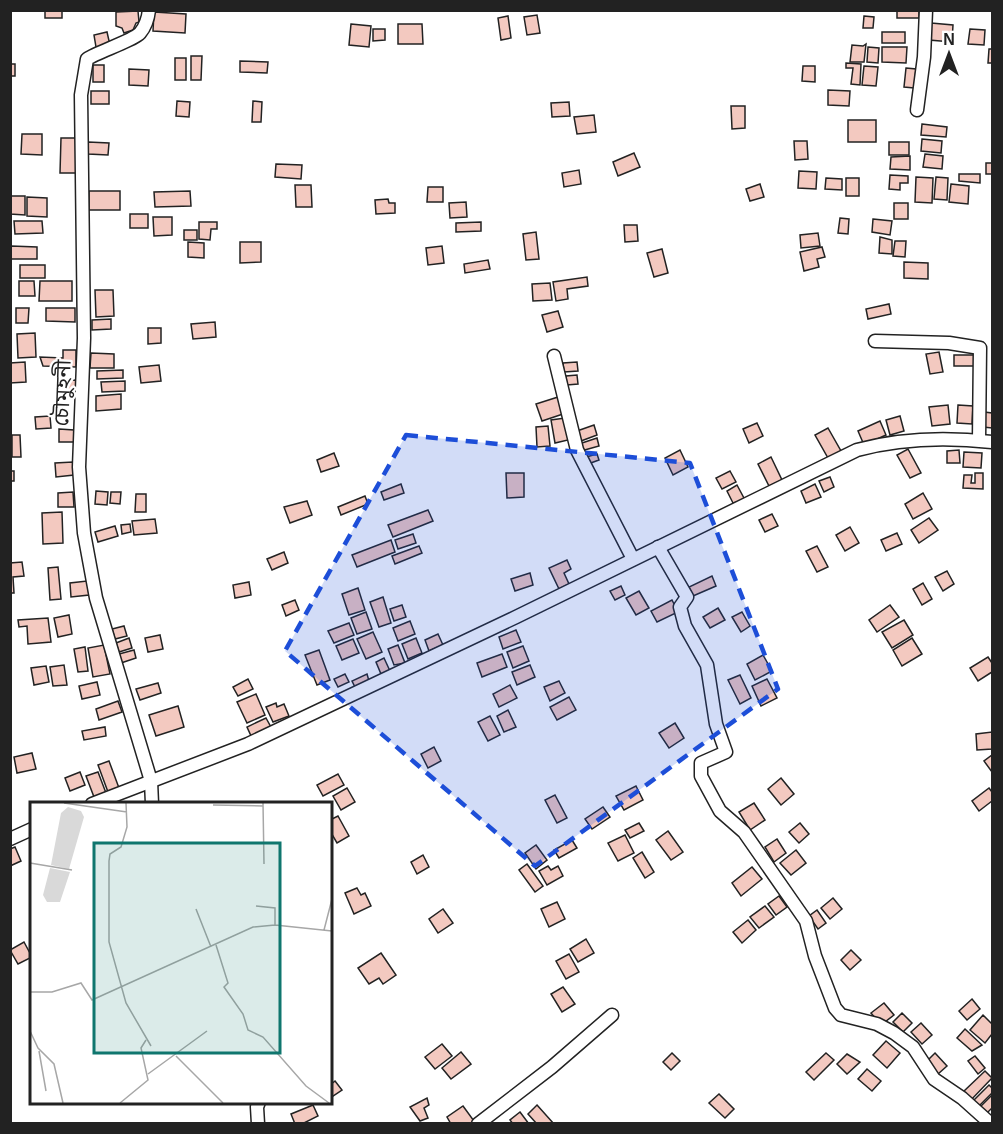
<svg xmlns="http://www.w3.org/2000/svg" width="1003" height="1134" viewBox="0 0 1003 1134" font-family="Helvetica,'Noto Sans Bengali',sans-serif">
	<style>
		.building { fill: #f3c9c0; stroke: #222; stroke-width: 1.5 }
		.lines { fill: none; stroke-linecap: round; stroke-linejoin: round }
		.minor-casing { stroke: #222; stroke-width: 15 }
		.minor { stroke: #fff; stroke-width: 12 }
		.marked { fill: #1d4ed8; fill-opacity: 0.2; stroke: #1d4ed8; stroke-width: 4.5; stroke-dasharray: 12 8; stroke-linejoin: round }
		.labels { text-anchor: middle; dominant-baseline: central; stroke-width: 4.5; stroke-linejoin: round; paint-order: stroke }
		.street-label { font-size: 21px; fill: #222; stroke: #fff }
		.inset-road { fill: none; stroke: #a7a7a7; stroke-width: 1.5 }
		.view { fill: #0f766e; fill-opacity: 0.15; stroke: #0f766e; stroke-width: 3 }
		.inset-edge { fill: none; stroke: #222; stroke-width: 3 }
	</style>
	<rect width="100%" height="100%" fill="#fff"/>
	<g class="building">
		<rect x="45" y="10" width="17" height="8"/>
		<rect x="897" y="10" width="22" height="8"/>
		<path d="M138 11 139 22 136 23 133 30 124 33 122 28 116 26V12Z"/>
		<path d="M154 12 186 14 185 33 153 31Z"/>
		<path d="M537 15 540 33 527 35 524 17Z"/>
		<path d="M508 16 511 38 501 40 498 18Z"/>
		<path d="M864 16 874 17 873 28H863Z"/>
		<path d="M931 23 953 25 952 42 929 40Z"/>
		<path d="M351 24 371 26 369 47 349 45Z"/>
		<path d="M398 24H422L423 44H398Z"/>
		<path d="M373 29H385V40L373 41Z"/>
		<path d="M970 29 985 30 984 45 968 44Z"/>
		<path d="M107 32 110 45 96 47 94 35Z"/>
		<rect x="882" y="32" width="23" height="11"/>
		<path d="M866 44 864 62H850L852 45 863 46Z"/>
		<path d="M868 47 879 48 878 63 867 62Z"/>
		<path d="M882 47H907L906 63 882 62Z"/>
		<path d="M989 49H992V63H988Z"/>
		<path d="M191 56H202L201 80H191Z"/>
		<rect x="175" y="58" width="11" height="22"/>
		<path d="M240 61 268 62 267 73 240 72Z"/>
		<path d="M846 63 861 64 860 85 851 84 853 68H846Z"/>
		<rect x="10" y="64" width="5" height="12"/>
		<rect x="93" y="65" width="11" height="17"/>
		<path d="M803 66H815V82L802 81Z"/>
		<path d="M864 66 878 67 876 86 862 85Z"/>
		<path d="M906 68 916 69 914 88 904 87Z"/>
		<path d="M129 69 149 70 148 86 129 85Z"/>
		<path d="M828 90 850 91 849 106 828 105Z"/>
		<rect x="91" y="91" width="18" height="13"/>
		<path d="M177 101 190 102 189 117 176 116Z"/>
		<path d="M253 101 262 102 261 122H252Z"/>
		<path d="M569 102 570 116 552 117 551 103Z"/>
		<path d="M731 106H745V128L732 129Z"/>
		<path d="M594 115 596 132 577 134 574 117Z"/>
		<rect x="848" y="120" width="28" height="22"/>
		<path d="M922 124 947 127 946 137 921 135Z"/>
		<path d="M22 134H42V155L21 154Z"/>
		<path d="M61 138H77L76 173H60Z"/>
		<path d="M922 139 942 141 941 153 921 151Z"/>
		<path d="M794 141H807L808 159 795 160Z"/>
		<path d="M88 142 109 143 108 155 88 154Z"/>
		<rect x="889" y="142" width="20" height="13"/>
		<path d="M634 153 640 167 618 176 613 162Z"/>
		<path d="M925 154 943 156 942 169 923 167Z"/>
		<path d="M910 156V170L890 169 891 157Z"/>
		<rect x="986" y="163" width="6" height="11"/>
		<path d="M276 164 302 165 301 179 275 177Z"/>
		<path d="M579 170 581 184 564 187 562 173Z"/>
		<path d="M799 171 817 172 816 189 798 188Z"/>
		<path d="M959 174H980V183L959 181Z"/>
		<path d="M890 175 908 176V183H900V190L889 189Z"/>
		<path d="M916 177 933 178 932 203 915 202Z"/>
		<path d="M936 177 948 178 947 200 934 199Z"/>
		<path d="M826 178 842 179V190L825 189Z"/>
		<rect x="846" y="178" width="13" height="18"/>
		<path d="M760 184 764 197 750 201 746 189Z"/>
		<path d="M951 184 969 186 968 204 949 202Z"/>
		<path d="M295 185H311L312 207H296Z"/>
		<path d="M428 187H443V202H427Z"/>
		<rect x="89" y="191" width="31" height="19"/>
		<path d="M190 191 191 206 155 207 154 192Z"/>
		<path d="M10 196H25V215L10 214Z"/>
		<path d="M27 197 47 198V217L27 216Z"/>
		<path d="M388 199 389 203H395V213L376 214 375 200Z"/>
		<path d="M466 202 467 217 450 218 449 203Z"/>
		<rect x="894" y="203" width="14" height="16"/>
		<rect x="130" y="214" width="18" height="14"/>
		<path d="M153 217H172V235L154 236Z"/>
		<path d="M840 218 849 219 848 234 838 233Z"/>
		<path d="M873 219 892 221 890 235 872 232Z"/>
		<path d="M14 221H42L43 233 15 234Z"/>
		<path d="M199 222H217V229H211L210 240 199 239Z"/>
		<path d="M481 222V231L456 232V223Z"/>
		<path d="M624 225H637L638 241 625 242Z"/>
		<rect x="184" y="230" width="13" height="10"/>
		<path d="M536 232 539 259 526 260 523 234Z"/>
		<path d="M818 233 820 246 801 248 800 235Z"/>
		<path d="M880 237 892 240V254L879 253Z"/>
		<path d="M895 241H906L905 257 893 256Z"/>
		<path d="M188 242 204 243V258L188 257Z"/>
		<path d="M240 242H261V262L240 263Z"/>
		<path d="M11 246 37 247V259H11Z"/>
		<path d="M442 246 444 263 428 265 426 248Z"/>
		<path d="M822 247 825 257 817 259 819 267 804 271 800 252Z"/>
		<path d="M662 249 668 273 654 277 647 253Z"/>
		<path d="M488 260 490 269 465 273 464 264Z"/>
		<path d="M904 262 928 263V279L904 278Z"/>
		<rect x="20" y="265" width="25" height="13"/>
		<path d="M587 277 588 286 567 289 568 299 556 301 553 282Z"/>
		<path d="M19 281H34L35 296H19Z"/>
		<path d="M40 281H72V301H39Z"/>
		<path d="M550 283 552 300 533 301 532 284Z"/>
		<path d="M95 290H113L114 316 96 317Z"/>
		<path d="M889 304 891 314 868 319 866 309Z"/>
		<path d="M16 308H29L28 323H16Z"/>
		<path d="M46 308H75V322L46 321Z"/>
		<path d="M558 311 563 327 547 332 542 315Z"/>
		<path d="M111 319V329L92 330V320Z"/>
		<path d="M215 322 216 337 193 339 191 324Z"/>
		<path d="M148 328H161V343L148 344Z"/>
		<path d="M35 333 36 357 18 358 17 334Z"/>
		<path d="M63 350H76V367L43 366 40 357 63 358Z"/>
		<path d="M939 352 943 372 930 374 926 354Z"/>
		<path d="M91 353 114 354V368H90Z"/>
		<rect x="954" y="355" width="21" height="11"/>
		<path d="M25 362 26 382 10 383V363Z"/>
		<path d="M577 362 578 371 564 372 563 363Z"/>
		<path d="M159 365 161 381 141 383 139 367Z"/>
		<path d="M123 370V378L97 379V371Z"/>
		<path d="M577 375 578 384 567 385 566 376Z"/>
		<path d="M76 380 77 394 60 395 59 381Z"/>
		<path d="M125 381V391L102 392 101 382Z"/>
		<path d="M121 394V409L96 411V396Z"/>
		<path d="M558 397 563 414 542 421 536 404Z"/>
		<path d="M948 405 950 424 932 426 929 407Z"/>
		<path d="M958 405 973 406 972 424 957 423Z"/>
		<path d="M984 412 992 413V428L983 427Z"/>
		<path d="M50 416 51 428 36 429 35 417Z"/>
		<path d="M900 416 904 431 890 435 886 420Z"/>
		<path d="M565 418 568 440 555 443 551 420Z"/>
		<path d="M880 421 886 435 864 445 858 431Z"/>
		<path d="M757 423 763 436 749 443 743 429Z"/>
		<path d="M594 425 597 435 581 441 577 431Z"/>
		<path d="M548 426 550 446 537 447 536 427Z"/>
		<path d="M828 428 841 451 828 458 815 435Z"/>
		<path d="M59 429 74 430V442H59Z"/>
		<path d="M12 435H20L21 457H12Z"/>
		<path d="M597 438 599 446 581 451 579 444Z"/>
		<path d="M908 449 921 473 910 478 897 455Z"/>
		<path d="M680 450 688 467 673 475 665 458Z"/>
		<path d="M959 450 960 463H947V451Z"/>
		<path d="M964 452 982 453 981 468 963 467Z"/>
		<path d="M334 453 339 466 321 472 317 460Z"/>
		<path d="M597 454 599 460 588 464 586 457Z"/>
		<path d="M771 457 782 480 769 486 758 464Z"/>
		<path d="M73 462 74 475 56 477 55 463Z"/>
		<rect x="10" y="471" width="4" height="10"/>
		<path d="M730 471 736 482 722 489 716 478Z"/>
		<path d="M506 473H524V497L507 498Z"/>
		<path d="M975 473H983V489L963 488 964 475H972L971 483H975Z"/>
		<path d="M830 477 834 487 824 492 819 481Z"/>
		<path d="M401 484 404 493 384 500 381 492Z"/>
		<path d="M815 484 821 497 806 503 801 491Z"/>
		<path d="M737 485 745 500 733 503 727 491Z"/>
		<path d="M96 491 108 492 107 505 95 504Z"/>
		<path d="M73 492 74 507H58V493Z"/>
		<path d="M111 492H121L120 504 110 503Z"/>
		<path d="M923 493 932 509 913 519 905 504Z"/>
		<path d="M136 494H146V512H135Z"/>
		<path d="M365 496 368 504 341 515 338 507Z"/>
		<path d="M307 501 312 515 290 523 284 507Z"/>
		<path d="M428 510 433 521 393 537 388 525Z"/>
		<path d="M62 512 63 543 43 544 42 513Z"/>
		<path d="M772 514 778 526 765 532 759 520Z"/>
		<path d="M929 518 938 530 919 543 911 530Z"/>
		<path d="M155 519 157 533 134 535 132 521Z"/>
		<path d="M130 524 131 532 122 534 121 525Z"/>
		<path d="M115 526 118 536 98 542 95 532Z"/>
		<path d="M850 527 859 543 845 551 836 535Z"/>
		<path d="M897 533 902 544 886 551 881 540Z"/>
		<path d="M413 534 416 543 398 549 395 540Z"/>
		<path d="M391 540 395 552 357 567 352 555Z"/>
		<path d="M419 546 422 553 395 564 392 556Z"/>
		<path d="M817 546 828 567 817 572 806 551Z"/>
		<path d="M284 552 288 563 272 570 267 559Z"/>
		<path d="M567 560 571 569 564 573 569 584 559 589 549 568Z"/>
		<path d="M22 562 24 576 13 577 14 593H10V563Z"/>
		<path d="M58 567 61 599 50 600 48 568Z"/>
		<path d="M947 571 954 584 943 591 935 577Z"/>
		<path d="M530 573 533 585 515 591 511 579Z"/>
		<path d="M712 576 716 586 693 596 689 587Z"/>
		<path d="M87 581 89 595 71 597 70 583Z"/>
		<path d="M249 582 251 595 235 598 233 585Z"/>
		<path d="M923 583 932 599 922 605 913 589Z"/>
		<path d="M621 586 625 595 615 600 610 591Z"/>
		<path d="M358 588 365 610 349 615 342 594Z"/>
		<path d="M639 591 649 608 636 615 626 598Z"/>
		<path d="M383 597 391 623 379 627 370 602Z"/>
		<path d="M295 600 299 610 286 616 282 605Z"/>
		<path d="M672 600 678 612 657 622 651 611Z"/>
		<path d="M402 605 406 617 394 621 390 609Z"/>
		<path d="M890 605 899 617 877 632 869 620Z"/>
		<path d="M718 608 725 620 710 628 703 617Z"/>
		<path d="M366 612 372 629 357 634 351 618Z"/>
		<path d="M742 612 750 626 741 632 732 617Z"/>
		<path d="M69 615 72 634 58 637 54 618Z"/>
		<path d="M48 618 51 642 28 644 27 626 19 627 18 620Z"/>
		<path d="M904 620 913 635 892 648 882 632Z"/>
		<path d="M410 621 415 634 398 641 393 628Z"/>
		<path d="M349 623 354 635 334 643 328 631Z"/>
		<path d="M124 626 127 636 115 639 112 629Z"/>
		<path d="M516 630 521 642 503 649 499 637Z"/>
		<path d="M373 632 382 652 366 659 357 639Z"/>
		<path d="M438 634 443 645 429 651 425 640Z"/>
		<path d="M160 635 163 649 148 652 145 638Z"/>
		<path d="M129 638 132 648 119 652 116 643Z"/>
		<path d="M416 638 422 653 408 659 402 644Z"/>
		<path d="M912 638 922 654 902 666 893 650Z"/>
		<path d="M353 639 359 653 342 660 336 646Z"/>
		<path d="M104 645 110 674 93 677 88 648Z"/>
		<path d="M398 645 405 663 394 665 388 649Z"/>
		<path d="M523 646 529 661 513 668 507 652Z"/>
		<path d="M85 647 88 671 78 672 74 649Z"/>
		<path d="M134 650 136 658 121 663 119 654Z"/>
		<path d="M319 650 330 680 317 685 305 655Z"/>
		<path d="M502 654 507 667 482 677 477 663Z"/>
		<path d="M763 655 772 671 755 680 747 664Z"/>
		<path d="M988 657 992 663V672L978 681 970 668Z"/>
		<path d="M384 658 390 671 381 674 376 662Z"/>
		<path d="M64 665 67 685 53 686 50 667Z"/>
		<path d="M530 665 535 677 517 685 512 672Z"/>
		<path d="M46 666 49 682 34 685 31 668Z"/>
		<path d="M345 674 349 682 338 687 334 679Z"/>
		<path d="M367 674 369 681 355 687 352 681Z"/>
		<path d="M740 675 751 698 740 704 728 680Z"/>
		<path d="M248 679 253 689 238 696 233 687Z"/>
		<path d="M767 679 777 698 761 706 752 686Z"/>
		<path d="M559 681 565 693 550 701 544 687Z"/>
		<path d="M97 682 100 695 82 699 79 686Z"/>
		<path d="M158 683 161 693 140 700 136 689Z"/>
		<path d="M510 685 517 698 499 707 493 694Z"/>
		<path d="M256 694 265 715 247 723 237 702Z"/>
		<path d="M569 697 576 710 557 720 550 707Z"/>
		<path d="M118 701 122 712 99 720 96 709Z"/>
		<path d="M276 703 277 707 284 704 289 716 273 722 266 707Z"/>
		<path d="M178 706 184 727 156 736 149 715Z"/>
		<path d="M508 710 516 727 504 732 497 716Z"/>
		<path d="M490 716 500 735 488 741 478 722Z"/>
		<path d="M266 718 272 729 252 738 247 727Z"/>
		<path d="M675 723 684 738 669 748 659 733Z"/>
		<path d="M105 727 106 736 84 740 82 731Z"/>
		<path d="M992 732V749L977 750 976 734Z"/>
		<path d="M434 747 441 761 428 768 421 754Z"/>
		<path d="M32 753 36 769 17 773 14 757Z"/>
		<path d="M992 755V772L984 761Z"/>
		<path d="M109 761 119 788 108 792 98 765Z"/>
		<path d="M80 772 85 785 70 791 65 778Z"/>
		<path d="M98 772 106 793 94 797 86 776Z"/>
		<path d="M338 774 344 785 323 796 317 785Z"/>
		<path d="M781 778 794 794 781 805 768 789Z"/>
		<path d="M636 786 643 800 624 810 616 796Z"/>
		<path d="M347 788 355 802 341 810 333 796Z"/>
		<path d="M989 788 992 792V801L979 811 972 801Z"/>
		<path d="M555 795 567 818 557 823 545 800Z"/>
		<path d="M754 803 765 820 750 830 739 812Z"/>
		<path d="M603 807 610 817 592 829 585 819Z"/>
		<path d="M338 816 349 836 337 843 330 831V820Z"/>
		<path d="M639 823 644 831 630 838 625 830Z"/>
		<path d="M800 823 809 834 799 843 789 832Z"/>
		<path d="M668 831 683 852 671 860 656 840Z"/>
		<path d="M625 835 634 853 618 861 608 843Z"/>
		<path d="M777 839 786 853 774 862 765 847Z"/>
		<path d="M572 840 577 848 559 858 554 850Z"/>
		<path d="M536 845 547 860 536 869 525 853Z"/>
		<path d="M15 847 21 861 10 866V849Z"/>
		<path d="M796 850 806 863 791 875 780 863Z"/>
		<path d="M642 852 654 872 645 878 633 858Z"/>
		<path d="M423 855 429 867 417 874 411 862Z"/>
		<path d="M527 864 543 886 535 892 519 870Z"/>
		<path d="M548 866 551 870 558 866 563 876 547 885 539 871Z"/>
		<path d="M752 867 762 879 741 896 732 883Z"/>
		<path d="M357 888 361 895 365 893 371 906 354 914 345 893Z"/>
		<path d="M779 896 787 907 776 915 768 904Z"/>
		<path d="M833 898 842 909 830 919 821 908Z"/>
		<path d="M557 902 565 919 549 927 541 909Z"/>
		<path d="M765 906 774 917 759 928 750 917Z"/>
		<path d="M443 909 453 923 438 933 429 919Z"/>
		<path d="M817 910 826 923 818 929 809 916Z"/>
		<path d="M748 920 756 930 742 943 733 932Z"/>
		<path d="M586 939 594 953 578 962 570 949Z"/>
		<path d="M24 942 32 957 18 964 10 950Z"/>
		<path d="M851 950 861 960 850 970 841 960Z"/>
		<path d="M381 953 396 975 383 984 379 978 369 984 358 968Z"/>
		<path d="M569 954 579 972 566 979 556 961Z"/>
		<path d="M563 987 575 1004 562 1012 551 994Z"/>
		<path d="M972 999 980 1009 967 1020 959 1011Z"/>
		<path d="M884 1003 894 1015 881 1025 871 1013Z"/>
		<path d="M902 1013 912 1023 903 1032 893 1022Z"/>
		<path d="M983 1015 992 1024V1034L985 1043 970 1030Z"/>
		<path d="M921 1023 932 1035 922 1044 911 1032Z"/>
		<path d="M965 1029 982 1045 972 1051 957 1038Z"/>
		<path d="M886 1041 900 1053 887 1068 873 1055Z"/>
		<path d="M442 1044 452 1056 435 1069 425 1057Z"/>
		<path d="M461 1052 471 1064 451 1079 442 1068Z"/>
		<path d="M672 1053 680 1061 671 1070 663 1062Z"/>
		<path d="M826 1053 834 1060 814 1080 806 1072Z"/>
		<path d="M935 1053 947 1066 938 1074 926 1062Z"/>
		<path d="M847 1054 860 1062 847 1074 837 1064Z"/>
		<path d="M975 1056 985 1068 978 1074 968 1061Z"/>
		<path d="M867 1069 881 1081 872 1091 858 1079Z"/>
		<path d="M985 1071 992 1078 971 1100 963 1092Z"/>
		<path d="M335 1081 342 1090 330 1098V1085Z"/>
		<path d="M989 1085 992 1088V1093L977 1108 972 1102Z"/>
		<path d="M719 1094 734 1109 725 1118 709 1103Z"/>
		<path d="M992 1095V1108L985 1115 979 1108Z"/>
		<path d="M427 1098 429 1105 424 1108 428 1118 420 1121 410 1107Z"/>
		<path d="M313 1105 318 1116 302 1124H295L291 1114Z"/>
		<path d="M537 1105 554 1124H537L528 1114Z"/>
		<path d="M463 1106 474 1121 470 1124H451L447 1117Z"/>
		<path d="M520 1112 529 1124H513L510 1120Z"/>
	</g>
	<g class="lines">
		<defs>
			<g id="minor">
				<path d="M149 10C148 19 146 26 140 33 134 40 98 52 87 59L81 95 84 338 79 467 84 533 96 598 151 781 152 804"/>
				<path d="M917 110 924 57 926 10"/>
				<path d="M875 341 949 343 980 348 979 440"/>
				<path d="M554 356 577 450 633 559"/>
				<path d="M658 547 687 597 680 607 685 626 707 665 716 724 726 752 701 763V776L720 811 744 832 806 921 815 956 835 1008 841 1015 877 1024 894 1033 913 1047 934 1079 962 1098 991 1124"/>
				<path d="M92 804 248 744 516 617 857 450C901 438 947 437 992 442"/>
				<path d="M10 839 32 829"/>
				<path d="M258 1124 257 1107 259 1102"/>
				<path d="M478 1124 552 1067 612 1015"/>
			</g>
		</defs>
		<use href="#minor" class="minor-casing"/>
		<use href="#minor" class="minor"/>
	</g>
	<path class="marked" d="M406 435 690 463 778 689 535 866 285 651Z"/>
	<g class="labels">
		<g class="street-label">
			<text transform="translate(62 393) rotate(-88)">চৌমুহনী</text>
		</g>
	</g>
	<g transform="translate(30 802)">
		<rect width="302" height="302" fill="#fff"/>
		<path d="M38 5 51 9 54 15 39 67 21 63 31 11ZM20 66 40 70 30 100H17L13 93Z" fill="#d9d9d9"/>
		<path class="inset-road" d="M34 1 97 10M96 1 97 25 91 45 80 52 79 59V140L96 201 121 244M233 1 234 62M183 3 233 4M0 61 42 68M226 104 245 106V123M166 107 181 145M294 128 302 97M186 143 198 181 194 185 213 212 218 228 233 235 276 284 299 301M0 190H22L51 181 62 198 223 125 245 123 302 129M0 229 8 246 24 262 33 301M9 249 16 289M146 254 193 301M118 272 177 229M90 301 118 278 111 246 116 238"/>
		<path class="view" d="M64 41H250V251H64Z"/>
		<rect width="302" height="302" class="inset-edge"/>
	</g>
	<rect width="1003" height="1134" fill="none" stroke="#222222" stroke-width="24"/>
	<g transform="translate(949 54)" stroke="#ffffff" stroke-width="4.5" paint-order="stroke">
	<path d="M0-4.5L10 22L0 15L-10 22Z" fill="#222222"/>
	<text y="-9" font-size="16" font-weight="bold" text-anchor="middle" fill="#222222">N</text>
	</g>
</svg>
